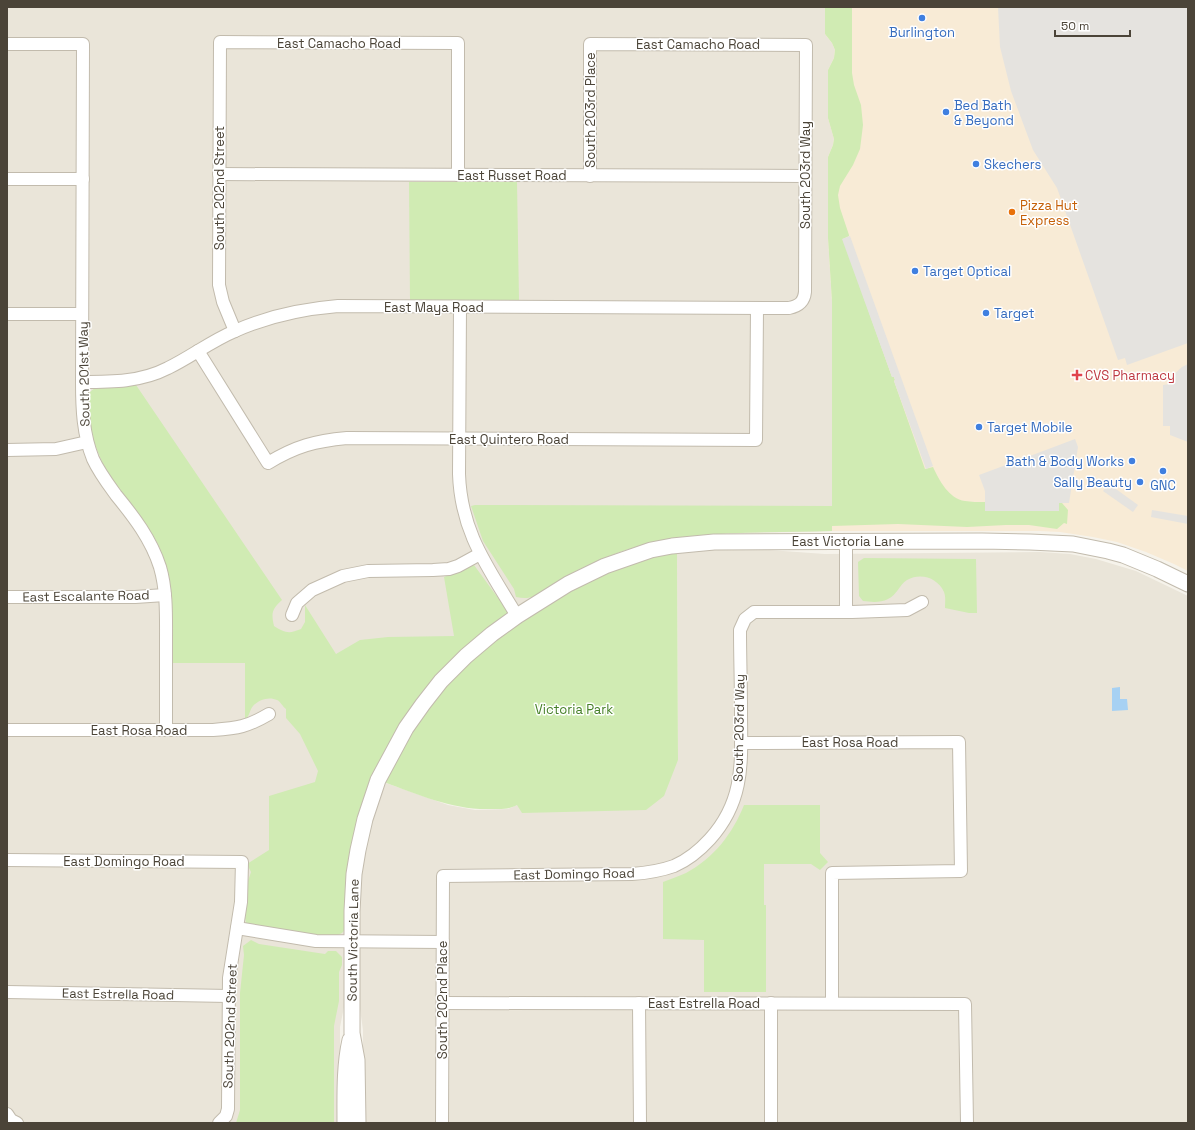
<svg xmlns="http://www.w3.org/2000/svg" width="1195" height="1130" viewBox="0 0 1195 1130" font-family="'Space Grotesk',sans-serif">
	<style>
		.residential { fill: #eae5d9 }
		.commercial { fill: #f8ebd6 }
		.green { fill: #d0ebb3 }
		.parking { fill: #e5e3df }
		.water { fill: #a7d1f3 }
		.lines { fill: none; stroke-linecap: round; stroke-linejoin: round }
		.minor-casing { stroke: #c2bbad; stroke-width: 14 }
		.tertiary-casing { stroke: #c2bbad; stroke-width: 17 }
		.minor { stroke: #fff; stroke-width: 12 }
		.tertiary { stroke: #fff; stroke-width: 15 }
		.shop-dot { fill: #3f7fe0; stroke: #fff; stroke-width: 1.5 }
		.food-dot { fill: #e8710a; stroke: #fff; stroke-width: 1.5 }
		.health-dot { fill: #e0444e; stroke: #fff; stroke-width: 1.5 }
		.labels { text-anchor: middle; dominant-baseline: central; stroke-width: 3; stroke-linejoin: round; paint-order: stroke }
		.shop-label { font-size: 13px; fill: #366cbe; stroke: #fff; text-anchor: start }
		.street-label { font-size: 13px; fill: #4b4438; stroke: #fff }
		.food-label { font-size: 13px; fill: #c56008; stroke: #fff; text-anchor: start }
		.health-label { font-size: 13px; fill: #be3a42; stroke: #fff; text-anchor: start }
		.park-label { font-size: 13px; fill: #468028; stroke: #fff }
	</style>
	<rect width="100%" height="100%" fill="#f6f3eb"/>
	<g class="residential">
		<path d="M7 7H825V34L832 43 835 50 834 58 828 70V118L834 139 833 145 828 157V238L832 302V531L718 534 682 537 650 543 622 551 594 562 565 577 516 608 474 639 442 669 409 711 375 769 360 813 349 856 345 906V1002L340 1027V1123H7Z"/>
		<path d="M755 549 825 554 1040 552 1070 554 1096 559 1136 571 1188 596V1123H363V1030L359 1002V899L364 853 373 817 386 783 448 805 475 810 508 809 517 805 678 760 677 552 697 550Z"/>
	</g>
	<path class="commercial" d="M825 7H1188V571L1174 564 1146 552 1117 542 1093 537 1060 532 1040 531H832V302L828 238V157L833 145 834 139 828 118V70L834 58 835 50 832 43 825 34Z"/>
	<g class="green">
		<path d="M825 7H852V73L854 85 861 105 863 125 860 149 853 165 840 186 838 195 840 208 849 235V236L843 239 892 377H894L895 380 894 381 925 469 933 467C939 480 949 499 965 501 971 502 978 502 985 502V511H1059V503H1062L1068 510 1067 524 1064 523 1057 529 1029 525H1006L967 527 898 524 832 526V531C764 533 684 529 620 552 601 559 583 567 565 577 554 583 545 591 534 596 528 599 522 598 516 597L514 589 483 541 471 506 475 505 832 506V302L828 238V157L833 145 834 139 828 118V70L834 58 835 50 832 43 825 34Z"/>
		<path d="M409 182H517L519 300H410Z"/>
		<path d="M136 385 282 600C272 609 271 613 274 626 285 633 289 634 301 629L305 622V605L336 654 360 640 388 637 454 636 444 577 474 565 509 613 474 639 442 669 409 711 375 769 360 813 349 856 345 906 346 929 342 933 336 936H316L251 925 246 923 245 918 248 881 251 872 247 864 269 850V796L315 782 318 771 300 734 286 718V709C283 707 280 701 277 700 269 696 258 700 253 706 249 711 250 716 245 719V663H172V614L167 570 158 544 142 518 114 482 102 462 93 440 89 420 88 395 91 391 95 388H116Z"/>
		<path d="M677 552 678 760 664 796 646 810 522 813 517 805C507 810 501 809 490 809 453 810 419 795 384 782L415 725 465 663 498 637 546 604 586 581 639 561Z"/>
		<path d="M864 558 976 559 977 613H969L945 608C945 603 946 597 944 592 938 578 921 572 907 580 899 585 897 595 888 599 880 603 871 602 863 601L859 596 858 562Z"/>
		<path d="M744 805H820V853L828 862 820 870 811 864H764V905H766V992H704V940L663 939V882C671 879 679 876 686 873 714 858 733 833 744 805Z"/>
		<path d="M251 940 259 944 325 954 328 951H336L342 957V965L339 972V1001L334 1026V1123H236L240 1110V993L244 955 243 946Z"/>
	</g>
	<g class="parking">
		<path d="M998 7H1188V343L1127 365 1125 358 1118 360 1057 188 1033 150 1011 91 1000 47Z"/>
		<path d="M850 236 933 466 926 469 894 381 895 380 894 377H892L842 239Z"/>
		<path d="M1188 364V442L1170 435V426H1163V385L1170 384V378L1182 367Z"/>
		<path d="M1075 439 1078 447 1069 503H1059V511H985V491L979 475Z"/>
		<path d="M1109 484 1138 505 1133 512 1103 491Z"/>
		<path d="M1152 510 1188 516V524L1151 517Z"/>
	</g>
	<path class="water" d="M1120 687V699H1127L1128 710 1112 711V688Z"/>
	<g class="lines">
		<defs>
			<g id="minor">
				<path d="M7 44H83L82 382C82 409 83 434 93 459 99 472 108 484 116 495 134 517 151 539 160 567 167 591 166 617 166 642 166 671 166 700 166 730"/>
				<path d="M219 174 805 176"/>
				<path d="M7 179H83"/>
				<path d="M460 307 459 474C461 533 488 567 517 616"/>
				<path d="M7 314H82"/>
				<path d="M235 331 223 302 219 285 220 42 458 43V175"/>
				<path d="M198 351 268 463C296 446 315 441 347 438L756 440 757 308"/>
				<path d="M82 382C112 382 141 382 168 368 191 357 211 341 235 331 268 316 302 309 338 306L789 308C799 306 804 302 805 292L806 45 590 44V176"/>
				<path d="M7 450 56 449 87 442"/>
				<path d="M7 597H135L165 595"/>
				<path d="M846 612V541"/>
				<path d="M292 615 297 603 312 590 343 576 368 571 433 570 449 569 458 566 480 554"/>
				<path d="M7 730H213C238 728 247 727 269 714"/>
				<path d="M741 743 959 742 961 871 832 873V1003"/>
				<path d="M7 860 242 862 241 902 229 978 228 1109 226 1116 219 1123"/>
				<path d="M237 928 316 941 443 942"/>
				<path d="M7 992 229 996"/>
				<path d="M443 1003 965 1004 967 1123"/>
				<path d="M639 1003 640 1123"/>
				<path d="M771 1003V1123"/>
				<path d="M7 1114 11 1120 17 1123"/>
				<path d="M442 1123 443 876 632 874C646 873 660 871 674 866 688 860 700 850 710 839 746 799 741 759 741 710 741 683 740 657 740 630L745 619 754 612H852L907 610 922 602"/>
			</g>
			<g id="tertiary">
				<path d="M345 1123C345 1095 344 1067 350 1040"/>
				<path d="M358 1123 357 1060 352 1033V911L354 874 358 850 365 819 378 780 406 728 423 704 441 681 466 656 492 634 517 616 568 584 605 566 651 550 672 546 714 542 982 541 1030 542 1073 544 1108 551 1123 555 1157 569 1188 584"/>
			</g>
		</defs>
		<use href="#minor" class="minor-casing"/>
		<use href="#tertiary" class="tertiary-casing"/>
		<use href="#minor" class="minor"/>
		<use href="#tertiary" class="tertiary"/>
	</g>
	<g class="shop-dot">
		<circle cx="922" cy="18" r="4"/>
		<circle cx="946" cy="112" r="4"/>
		<circle cx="976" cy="164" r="4"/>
		<circle cx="915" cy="271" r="4"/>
		<circle cx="986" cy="313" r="4"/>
		<circle cx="979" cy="427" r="4"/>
		<circle cx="1132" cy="461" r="4"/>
		<circle cx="1163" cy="471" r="4"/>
		<circle cx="1140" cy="482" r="4"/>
	</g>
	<circle class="food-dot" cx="1012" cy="212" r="4"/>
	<path class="health-dot" d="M1075 369h4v4h4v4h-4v4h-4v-4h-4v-4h4z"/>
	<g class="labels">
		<g class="shop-label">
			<text x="922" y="32" text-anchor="middle">Burlington</text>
			<text x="954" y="105">Bed Bath<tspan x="954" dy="15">&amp; Beyond</tspan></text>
			<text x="984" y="164">Skechers</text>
			<text x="923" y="271">Target Optical</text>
			<text x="994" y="313">Target</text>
			<text x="987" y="427">Target Mobile</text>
			<text x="1124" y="461" text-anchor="end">Bath &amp; Body Works</text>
			<text x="1132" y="482" text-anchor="end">Sally Beauty</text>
			<text x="1163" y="485" text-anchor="middle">GNC</text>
		</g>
		<g class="street-label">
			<text x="339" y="43">East Camacho Road</text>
			<text x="698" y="44">East Camacho Road</text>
			<text transform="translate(590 110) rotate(-90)">South 203rd Place</text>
			<text x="512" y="175">East Russet Road</text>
			<text transform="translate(805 175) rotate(-90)">South 203rd Way</text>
			<text transform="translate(219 188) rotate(-90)">South 202nd Street</text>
			<text x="434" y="307">East Maya Road</text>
			<text transform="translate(84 374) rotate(-91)">South 201st Way</text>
			<text x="509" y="439">East Quintero Road</text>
			<text x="848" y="541">East Victoria Lane</text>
			<text transform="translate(86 596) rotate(-1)">East Escalante Road</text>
			<text transform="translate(739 728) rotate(-89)">South 203rd Way</text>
			<text x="139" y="730">East Rosa Road</text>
			<text x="850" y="742">East Rosa Road</text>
			<text x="124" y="861">East Domingo Road</text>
			<text transform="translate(574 874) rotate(-1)">East Domingo Road</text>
			<text transform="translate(353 940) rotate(-89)">South Victoria Lane</text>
			<text transform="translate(118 994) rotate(1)">East Estrella Road</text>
			<text transform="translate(442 1000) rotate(-90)">South 202nd Place</text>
			<text x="704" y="1003">East Estrella Road</text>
			<text transform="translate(230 1026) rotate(-88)">South 202nd Street</text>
		</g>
		<g class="food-label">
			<text x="1020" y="205">Pizza Hut<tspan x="1020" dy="15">Express</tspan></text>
		</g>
		<g class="health-label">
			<text x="1085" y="375">CVS Pharmacy</text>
		</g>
		<g class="park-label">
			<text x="574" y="709">Victoria Park</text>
		</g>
	</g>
	<rect width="1195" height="1130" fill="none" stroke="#4b4438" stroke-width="16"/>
	<path d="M1055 30v6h75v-6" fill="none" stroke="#4b4438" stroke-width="2"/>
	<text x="1061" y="30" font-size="12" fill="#4b4438" stroke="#ffffff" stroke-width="3" paint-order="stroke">50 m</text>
</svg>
